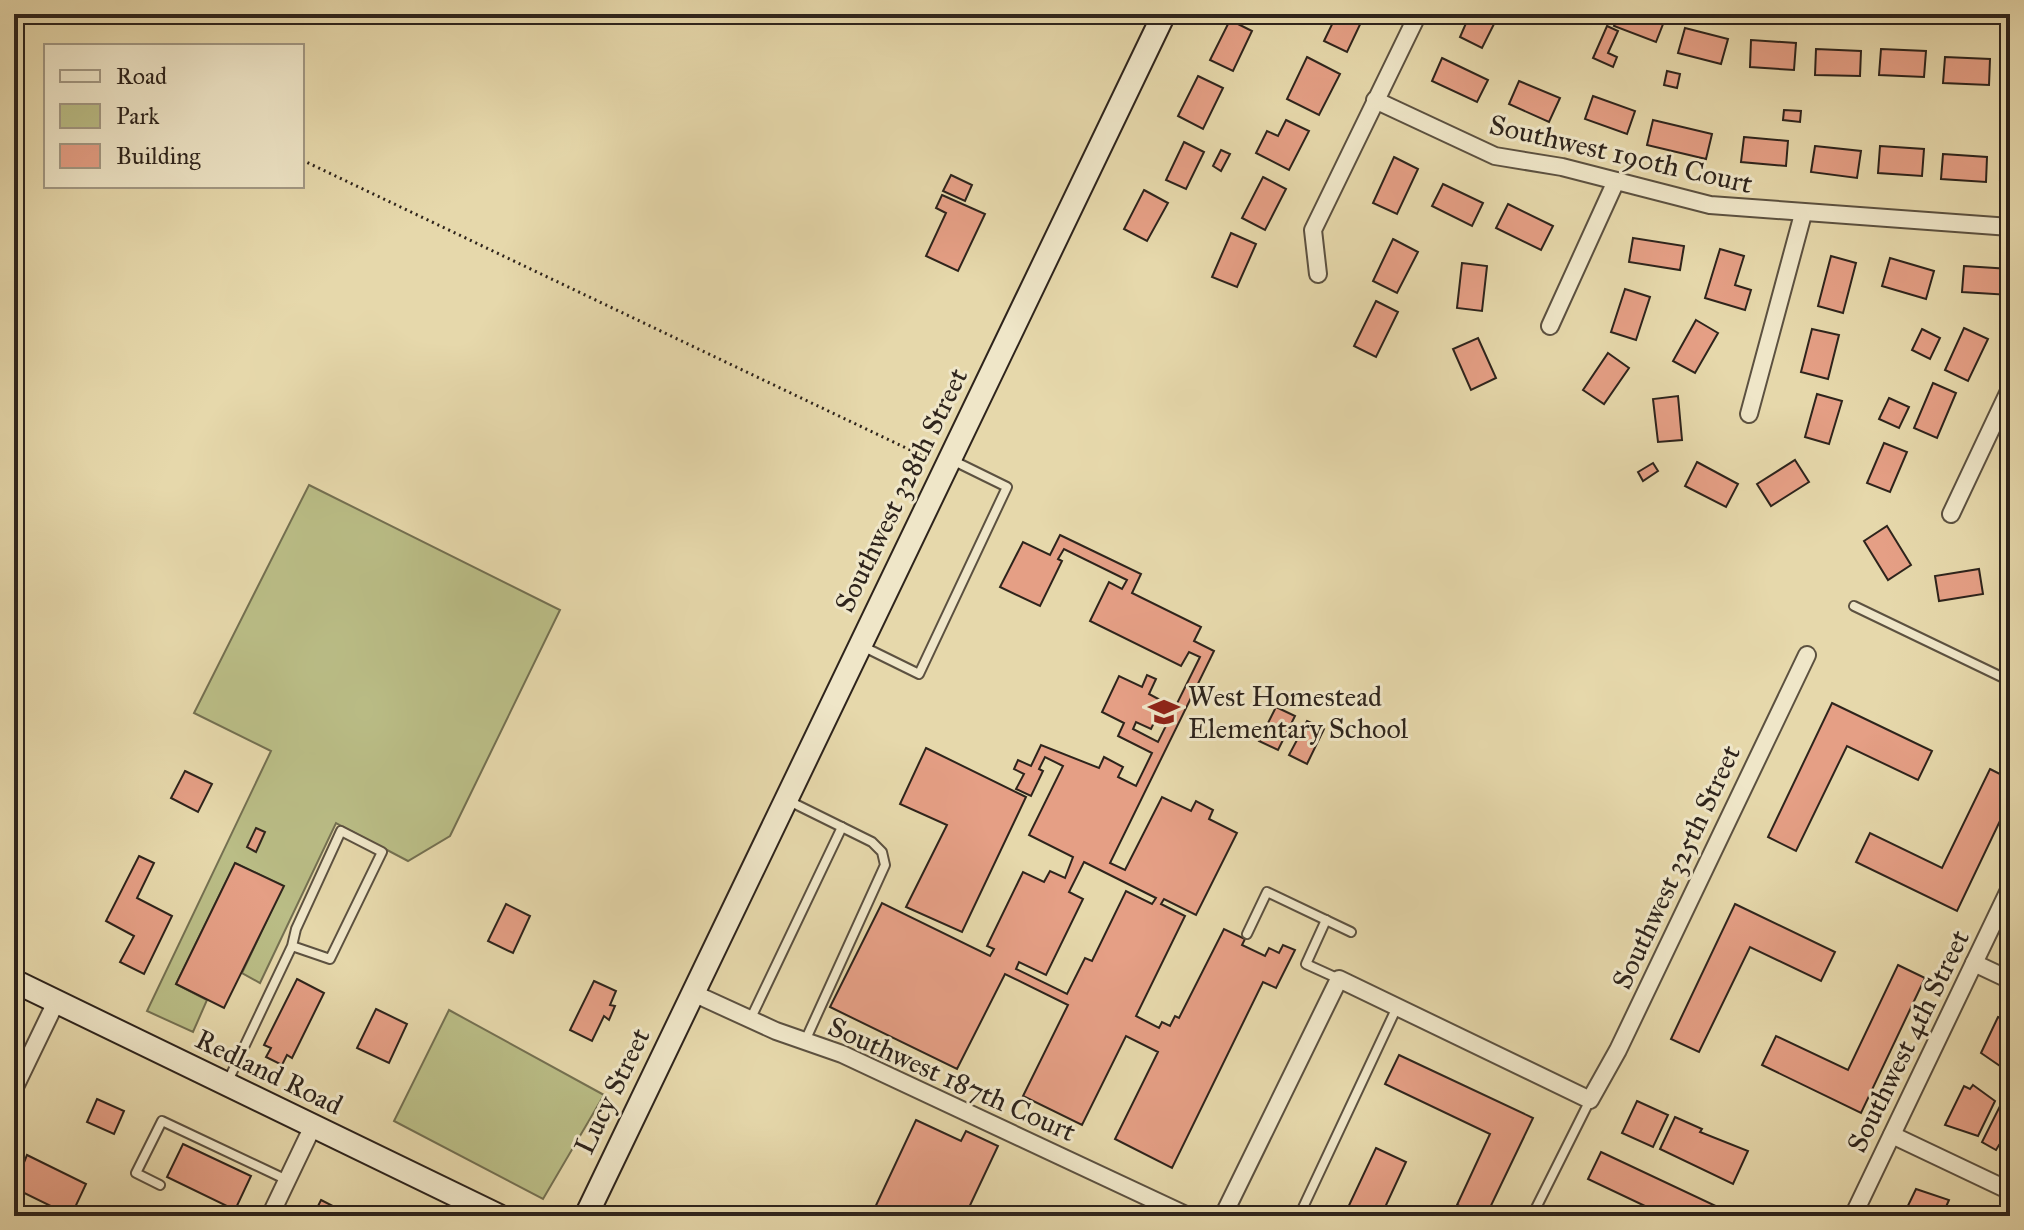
<svg xmlns="http://www.w3.org/2000/svg" width="2024" height="1230" viewBox="0 0 2024 1230" font-family="'IM FELL Great Primer',serif">
	<style>
		.green { fill: #babd86; stroke: #747051; stroke-width: 2 }
		.building { fill: #e59f85; stroke: #2e241c; stroke-width: 2; fill-rule: evenodd }
		.lines { fill: none; stroke-linecap: round; stroke-linejoin: round }
		.lane-casing { stroke: #5c5140; stroke-width: 12 }
		.street-casing { stroke: #5c5140; stroke-width: 20 }
		.secondary-casing { stroke: #2e241c; stroke-width: 26 }
		.path { stroke: #2e241c; stroke-width: 3; stroke-dasharray: 2 4; stroke-linecap: butt }
		.lane { stroke: #efe6c8; stroke-width: 8 }
		.street { stroke: #efe6c8; stroke-width: 16 }
		.secondary { stroke: #efe6c8; stroke-width: 22 }
		.labels { text-anchor: middle; dominant-baseline: central; stroke-width: 6; stroke-linejoin: round; paint-order: stroke }
		.street-label { font-size: 28px; fill: #2e241c; stroke: #efe6c8 }
		.poi-label { font-size: 28px; fill: #2e241c; stroke: #efe6c8; text-anchor: start }
	</style>
	<rect width="100%" height="100%" fill="#e6d8ab"/>
	<filter id="stains"><feTurbulence type="fractalNoise" baseFrequency=".0025" numOctaves="4"/><feColorMatrix values="0 0 0 0 .2 0 0 0 0 .09 0 0 0 0 .02 0 0 0 .5 -.17"/></filter>
	<radialGradient id="worn" r=".72"><stop offset=".6" stop-color="#630" stop-opacity="0"/><stop offset="1" stop-color="#630" stop-opacity=".3"/></radialGradient>
	<g class="green">
		<path d="M309 485 560 610 450 836 408 861 336 823 260 983 242 973 283 886 235 863 176 984 207 1000 193 1032 147 1011 271 751 194 713Z"/>
		<path d="M449 1010 604 1095 543 1199 394 1121Z"/>
	</g>
	<g class="building">
		<path d="M1337 14H1365L1347 52 1324 41Z"/>
		<path d="M1470 14H1499L1482 48 1460 37Z"/>
		<path d="M1619 14H1651L1665 19 1656 42 1614 26Z"/>
		<path d="M1230 20 1252 31 1233 71 1210 60Z"/>
		<path d="M1607 26 1618 31 1608 53 1617 57 1613 67 1593 58Z"/>
		<path d="M1685 28 1728 39 1721 64 1678 53Z"/>
		<path d="M1751 40 1796 43 1794 70 1750 67Z"/>
		<path d="M1816 49 1861 51 1860 76 1815 75Z"/>
		<path d="M1881 49 1926 51 1924 77 1879 75Z"/>
		<path d="M1307 57 1340 74 1319 115 1287 99Z"/>
		<path d="M1945 57 1990 59 1989 85 1943 83Z"/>
		<path d="M1442 58 1488 80 1477 102 1432 81Z"/>
		<path d="M1667 71 1680 74 1677 88 1664 85Z"/>
		<path d="M1198 76 1223 88 1203 129 1178 116Z"/>
		<path d="M1519 81 1560 98 1549 122 1509 104Z"/>
		<path d="M1593 96 1635 111 1627 134 1585 119Z"/>
		<path d="M1784 110 1801 111 1800 122 1783 120Z"/>
		<path d="M1286 120 1309 131 1289 170 1256 153 1267 131 1278 136Z"/>
		<path d="M1653 120 1712 134 1706 159 1647 145Z"/>
		<path d="M1744 137 1788 141 1786 166 1741 162Z"/>
		<path d="M1184 142 1204 152 1186 189 1166 180Z"/>
		<path d="M1815 146 1861 151 1857 178 1811 172Z"/>
		<path d="M1880 146 1924 149 1922 176 1878 173Z"/>
		<path d="M1221 150 1230 154 1221 171 1213 166Z"/>
		<path d="M1943 154 1987 157 1986 182 1941 179Z"/>
		<path d="M2001 154H2010V180H2000Z"/>
		<path d="M1394 157 1418 169 1397 214 1373 203Z"/>
		<path d="M951 175 972 185 965 201 943 191Z"/>
		<path d="M1263 177 1286 189 1265 230 1242 218Z"/>
		<path d="M1443 184 1483 203 1472 226 1432 206Z"/>
		<path d="M1144 190 1168 203 1147 241 1124 229Z"/>
		<path d="M942 195 985 214 958 271 926 256 946 213 936 208Z"/>
		<path d="M1508 204 1553 226 1541 250 1496 228Z"/>
		<path d="M1231 233 1256 244 1237 287 1212 277Z"/>
		<path d="M1633 238 1684 246 1680 270 1629 262Z"/>
		<path d="M1393 239 1418 252 1397 293 1373 281Z"/>
		<path d="M1720 249 1744 256 1735 285 1751 290 1745 310 1705 298Z"/>
		<path d="M1831 256 1856 263 1843 313 1818 306Z"/>
		<path d="M1890 258 1934 271 1926 299 1882 286Z"/>
		<path d="M1462 263 1487 266 1482 311 1457 308Z"/>
		<path d="M1964 266 2010 269V295L1962 292Z"/>
		<path d="M1625 289 1650 297 1636 340 1611 332Z"/>
		<path d="M1376 301 1398 312 1376 357 1354 346Z"/>
		<path d="M1696 320 1718 333 1695 373 1673 361Z"/>
		<path d="M1964 328 1988 339 1968 381 1945 370Z"/>
		<path d="M1812 329 1839 335 1828 379 1801 372Z"/>
		<path d="M1922 329 1940 338 1930 359 1912 350Z"/>
		<path d="M1478 338 1496 378 1471 390 1453 349Z"/>
		<path d="M1608 353 1629 368 1604 404 1583 390Z"/>
		<path d="M1933 383 1956 393 1937 438 1914 428Z"/>
		<path d="M1817 394 1842 401 1829 444 1805 437Z"/>
		<path d="M1678 396 1682 440 1658 442 1653 399Z"/>
		<path d="M1889 398 1909 407 1899 428 1879 419Z"/>
		<path d="M1884 443 1907 452 1890 492 1867 483Z"/>
		<path d="M1795 460 1809 482 1771 506 1757 484Z"/>
		<path d="M1697 462 1738 484 1726 507 1685 486Z"/>
		<path d="M1653 463 1658 471 1643 481 1638 472Z"/>
		<path d="M1887 526 1911 565 1888 580 1864 541Z"/>
		<path d="M1060 535 1141 574 1132 593 1201 627 1194 641 1214 651 1110 863 1125 870 1162 797 1191 811 1196 801 1213 810 1209 819 1237 833 1196 915 1164 899 1161 904 1185 916 1136 1016 1159 1028 1162 1022 1170 1026 1175 1016 1179 1018 1224 929 1245 939 1242 945 1265 956 1269 948 1279 953 1283 945 1295 950 1276 988 1263 982 1172 1168 1115 1139 1158 1052 1126 1036 1082 1125 1023 1096 1068 1005 1005 974 957 1069 830 1007 882 903 990 956 994 949 987 946 1023 872 1044 882 1050 871 1065 878 1073 857 1029 835 1063 766 1045 757 1039 769 1043 771 1031 796 1016 789 1024 774 1014 769 1018 760 1031 766 1041 745 1099 768 1104 757 1123 767 1118 777 1136 786 1152 753 1118 736 1124 723 1102 712 1119 676 1142 687 1147 675 1156 679 1149 694 1164 702 1151 729 1136 722 1133 729 1158 742 1200 657 1189 652 1181 666 1090 621 1109 582 1122 589 1127 580 1064 549 1058 559 1062 561 1040 606 1000 587 1023 542 1050 555ZM1084 862 1156 898 1152 904 1126 891 1092 961 1085 958 1067 994 1016 969 1019 962 1046 975 1083 899 1069 892Z"/>
		<path d="M1979 569 1983 594 1939 601 1935 576Z"/>
		<path d="M1832 703 1932 751 1918 780 1847 746 1796 851 1768 837Z"/>
		<path d="M1276 707 1295 716 1278 750 1259 741Z"/>
		<path d="M1307 721 1324 729 1307 764 1289 755Z"/>
		<path d="M926 748 1026 797 962 932 906 907 947 825 900 804Z"/>
		<path d="M1990 769 2010 779V800L1957 911 1856 862 1870 833 1942 868Z"/>
		<path d="M185 771 212 784 198 812 171 798Z"/>
		<path d="M256 828 265 832 256 852 247 847Z"/>
		<path d="M139 856 154 863 137 898 172 916 144 974 120 962 134 936 106 921Z"/>
		<path d="M235 863 284 886 224 1008 176 984Z"/>
		<path d="M506 904 530 916 513 953 488 941Z"/>
		<path d="M1735 904 1835 952 1821 981 1750 947 1699 1052 1671 1039Z"/>
		<path d="M1898 965 1925 978 1861 1113 1762 1065 1776 1036 1848 1070Z"/>
		<path d="M297 979 324 993 292 1058 287 1055 282 1065 266 1057 271 1048 264 1045Z"/>
		<path d="M594 981 616 991 610 1005 615 1006 609 1020 604 1016 592 1041 570 1030Z"/>
		<path d="M376 1009 407 1024 389 1063 357 1048Z"/>
		<path d="M1998 1017 2010 1023V1066L2005 1064 2003 1068 1981 1053Z"/>
		<path d="M1399 1055 1533 1118 1486 1216 1457 1205 1490 1134 1385 1084Z"/>
		<path d="M1973 1085 1995 1101 1978 1136 1945 1125 1964 1086 1970 1089Z"/>
		<path d="M97 1099 124 1111 114 1134 87 1122Z"/>
		<path d="M1637 1101 1668 1115 1653 1147 1622 1133Z"/>
		<path d="M2010 1102V1151L1999 1145 1996 1150 1982 1142 2001 1104 2007 1107Z"/>
		<path d="M1675 1117 1702 1129 1700 1132 1748 1151 1733 1184 1660 1149Z"/>
		<path d="M916 1120 961 1141 966 1131 998 1146 965 1216H871Z"/>
		<path d="M183 1144 251 1176 235 1210 167 1177Z"/>
		<path d="M1376 1148 1406 1162 1381 1216H1344Z"/>
		<path d="M1601 1152 1735 1215 1734 1216H1666L1588 1179Z"/>
		<path d="M27 1155 86 1184 71 1216 14 1188Z"/>
		<path d="M1916 1189 1949 1200 1942 1216H1903Z"/>
		<path d="M321 1200 333 1206 330 1210 339 1216H313Z"/>
	</g>
	<g class="lines">
		<defs>
			<g id="lane">
				<path d="M1854 606 2010 681"/>
				<path d="M860 645 919 674 1007 487 952 460"/>
				<path d="M787 800 872 842 882 852 885 865 805 1041"/>
				<path d="M1326 920 1306 964 1339 979"/>
				<path d="M1247 934 1267 892 1351 932"/>
				<path d="M750 1020 842 827"/>
				<path d="M227 1083 292 946 296 929 341 831 382 852 330 959 292 946"/>
				<path d="M160 1185 136 1173 162 1121 287 1180"/>
				<path d="M1299 1216 1397 1007"/>
				<path d="M1532 1216 1590 1100"/>
			</g>
			<g id="street">
				<path d="M1375 100 1495 156 1562 167 1710 205 2010 227"/>
				<path d="M1318 274 1313 230 1418 14"/>
				<path d="M1550 326 1616 181"/>
				<path d="M1749 414 1803 214"/>
				<path d="M1951 514 2010 389"/>
				<path d="M1974 963 2010 980"/>
				<path d="M693 993 776 1031 842 1054 1188 1216"/>
				<path d="M14 1089 56 1002"/>
				<path d="M1892 1135 2010 1191"/>
				<path d="M270 1216 313 1126"/>
				<path d="M1223 1216 1339 979 1590 1100 1618 1050 1807 655"/>
				<path d="M1853 1216 2010 888"/>
			</g>
			<g id="secondary">
				<path d="M14 981 499 1216"/>
				<path d="M586 1216 1164 14"/>
			</g>
		</defs>
		<use href="#lane" class="lane-casing"/>
		<use href="#street" class="street-casing"/>
		<use href="#secondary" class="secondary-casing"/>
		<path class="path" d="M302 160 927 458"/>
		<use href="#lane" class="lane"/>
		<use href="#street" class="street"/>
		<use href="#secondary" class="secondary"/>
	</g>
	<defs>
		<symbol id="school-bare" viewBox="-9 -9 18 18"><path d="M0-5L7-2L0 1L-7-2ZM-4 1L0 2.5L4 1V4Q0 6-4 4Z" fill="#8f2418" stroke="#efe6c8" stroke-width="2.5" paint-order="stroke"/></symbol>
	</defs>
	<g fill-rule="evenodd">
		<use href="#school-bare" x="1142" y="690" width="44" height="44"/>
	</g>
	<g class="labels">
		<g class="street-label">
			<text transform="translate(1621 154) rotate(13)">Southwest 190th Court</text>
			<text transform="translate(901 490) rotate(-64)">Southwest 328th Street</text>
			<text transform="translate(1676 867) rotate(-65)">Southwest 325th Street</text>
			<text transform="translate(1908 1041) rotate(-64)">Southwest 4th Street</text>
			<text transform="translate(269 1072) rotate(26)">Redland Road</text>
			<text transform="translate(952 1079) rotate(24)">Southwest 187th Court</text>
			<text transform="translate(612 1091) rotate(-64)">Lucy Street</text>
		</g>
		<g class="poi-label">
			<text x="1188" y="696">West Homestead<tspan x="1188" dy="32">Elementary School</tspan></text>
		</g>
	</g>
	<rect width="2024" height="1230" fill="none" stroke="#e6d8ab" stroke-width="48"/>
	<rect x="16" y="16" width="1992" height="1198" fill="none" stroke="#2e241c" stroke-width="4"/>
	<rect x="24" y="24" width="1976" height="1182" fill="none" stroke="#2e241c" stroke-width="2"/>
	<rect x="44" y="44" width="260" height="144" fill="#efe6c8" stroke="#a29883" stroke-width="2"/>
	<rect x="60" y="70" width="40" height="12" fill="#efe6c8" stroke="#a29883" stroke-width="2"/>
	<text x="116" y="84" font-size="24" fill="#2e241c">Road</text>
	<rect x="60" y="104" width="40" height="24" fill="#babd86" stroke="#a29883" stroke-width="2"/>
	<text x="116" y="124" font-size="24" fill="#2e241c">Park</text>
	<rect x="60" y="144" width="40" height="24" fill="#e59f85" stroke="#a29883" stroke-width="2"/>
	<text x="116" y="164" font-size="24" fill="#2e241c">Building</text>
	<rect width="100%" height="100%" filter="url(#stains)"/>
	<rect width="100%" height="100%" fill="url(#worn)"/>
</svg>
